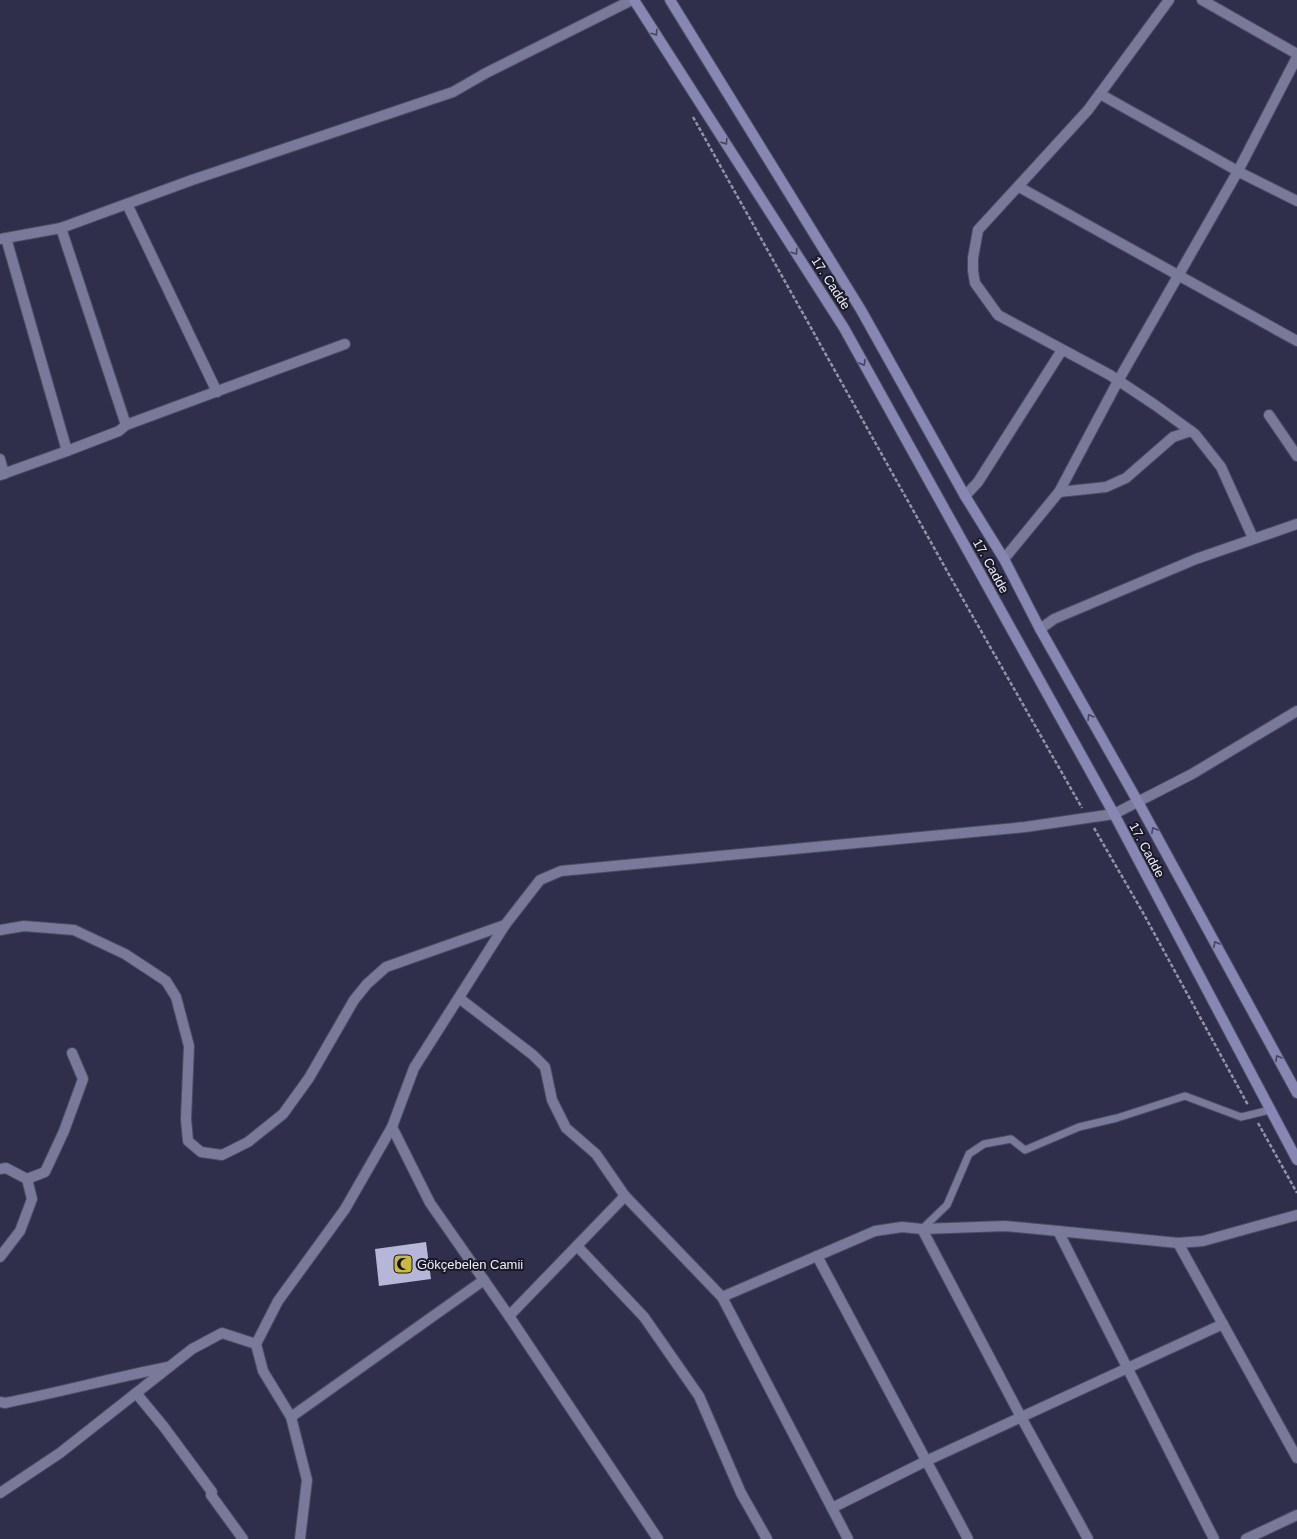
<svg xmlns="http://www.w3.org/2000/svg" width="1297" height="1539" viewBox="0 0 1297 1539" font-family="Arial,sans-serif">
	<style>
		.building { fill: #b6b6d8 }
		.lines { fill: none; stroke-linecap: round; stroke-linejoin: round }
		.lane-casing { stroke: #4b4b61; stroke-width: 9 }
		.street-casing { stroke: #4b4b61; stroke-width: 12 }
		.secondary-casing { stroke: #4b4b61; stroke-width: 12 }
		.path { stroke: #9392a7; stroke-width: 2.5; stroke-dasharray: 4 2; stroke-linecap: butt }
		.lane { stroke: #797a99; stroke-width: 7 }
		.street { stroke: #797a99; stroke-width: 10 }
		.secondary { stroke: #8787b3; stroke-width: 10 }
		.oneway { stroke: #45455e }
		.labels { text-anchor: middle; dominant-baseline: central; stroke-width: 4; stroke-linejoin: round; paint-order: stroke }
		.street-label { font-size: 13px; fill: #eeeefd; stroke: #191926 }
		.poi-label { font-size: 13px; fill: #eeeefd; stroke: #191926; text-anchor: start }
	</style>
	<rect width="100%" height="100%" fill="#302f4b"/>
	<path class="building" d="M426 1242 431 1279 379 1286 375 1249Z"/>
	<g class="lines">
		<defs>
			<path id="lane" d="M922 1229 947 1205 969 1154 984 1144 1011 1139 1025 1150 1079 1127 1117 1118 1185 1096 1241 1117 1270 1110"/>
			<g id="street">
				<path d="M1169 0 1088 110 978 230 973 258V271L975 283 998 315 1110 375 1155 405 1195 434 1221 467 1253 538"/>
				<path d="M1202 0 1297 54"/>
				<path d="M1100 94 1243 174 1297 201"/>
				<path d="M1019 187 1297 341"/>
				<path d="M127 204 217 392"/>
				<path d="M61 228 126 425"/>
				<path d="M6 238 67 451"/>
				<path d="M0 239 61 228 192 180 453 92 486 73 632 0"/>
				<path d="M1269 415 1297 456"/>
				<path d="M0 459 4 474"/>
				<path d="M0 475 67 451 119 431 126 425 345 344"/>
				<path d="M1059 492 1106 487 1126 478 1173 437 1191 431"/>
				<path d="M965 496 978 482 1062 350"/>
				<path d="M1004 559 1059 492 1118 381 1238 171 1297 57"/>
				<path d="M1040 629 1054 619 1196 559 1297 524"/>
				<path d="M0 930 24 926 74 930 125 954 166 981 176 997 189 1046 186 1119 188 1141 201 1152 222 1155 248 1142 283 1114 309 1078 354 1000 367 984 386 967 505 925"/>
				<path d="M459 998 533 1055 545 1067 552 1100 566 1128 596 1154 625 1196 722 1297 848 1539"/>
				<path d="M0 1169 6 1168 27 1179 32 1199 20 1231 0 1257"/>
				<path d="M27 1179 45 1172 64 1131 83 1079 72 1053"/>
				<path d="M922 1229 1021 1417 1088 1539"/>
				<path d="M1058 1231 1214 1539"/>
				<path d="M1178 1243 1297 1458"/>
				<path d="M577 1246 644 1317 699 1396 741 1493 767 1539"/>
				<path d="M817 1256 968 1539"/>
				<path d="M722 1297 875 1231 902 1227 922 1229 1005 1226 1058 1231 1178 1243 1203 1241 1297 1215"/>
				<path d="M509 1316 625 1196"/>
				<path d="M136 1393 164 1427 212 1492 211 1495 243 1539"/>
				<path d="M0 1402 5 1403C60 1392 113 1378 168 1367"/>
				<path d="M291 1417 484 1280"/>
				<path d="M0 1493 60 1453 192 1349 222 1333 256 1344"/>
				<path d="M832 1508 926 1461 1223 1324"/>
				<path d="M300 1539 307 1480 291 1417 263 1371 256 1344 278 1301 345 1209 392 1127"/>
				<path d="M658 1539 509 1316 430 1203 392 1127 414 1068 505 925 540 880 561 871 1025 827 1114 814 1192 774 1297 711"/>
				<path d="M1246 1539 1297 1515"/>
			</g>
			<g id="secondary">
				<path d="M634 0 844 328 1114 814 1297 1160"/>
				<path d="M670 0 861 310 965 496 1004 559 1040 629 1138 802 1297 1093"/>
			</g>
		</defs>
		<use href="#lane" class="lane-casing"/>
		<use href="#street" class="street-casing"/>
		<use href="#secondary" class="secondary-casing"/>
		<g class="path">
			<path d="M693 117 956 587 1082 808"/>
			<path d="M1094 828 1142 911 1248 1105"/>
			<path d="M1258 1123 1297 1193"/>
		</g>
		<use href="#lane" class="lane"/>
		<use href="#street" class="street"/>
		<use href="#secondary" class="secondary"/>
	</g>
	<defs><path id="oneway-chevron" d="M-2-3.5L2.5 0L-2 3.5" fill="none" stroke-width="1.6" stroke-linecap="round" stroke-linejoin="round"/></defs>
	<g class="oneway">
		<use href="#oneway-chevron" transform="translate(655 33) rotate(57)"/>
		<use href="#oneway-chevron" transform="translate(725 142) rotate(57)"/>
		<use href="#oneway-chevron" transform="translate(795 252) rotate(57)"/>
		<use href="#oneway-chevron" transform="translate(863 363) rotate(61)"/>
		<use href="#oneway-chevron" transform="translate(1090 717) rotate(-120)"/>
		<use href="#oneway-chevron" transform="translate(1154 830) rotate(-119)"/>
		<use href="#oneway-chevron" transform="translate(1216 944) rotate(-119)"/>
		<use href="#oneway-chevron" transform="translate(1278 1058) rotate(-119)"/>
	</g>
	<defs>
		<symbol id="mosque-square" viewBox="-11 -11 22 22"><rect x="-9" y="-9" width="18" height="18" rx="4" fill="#c6bb3c" stroke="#191926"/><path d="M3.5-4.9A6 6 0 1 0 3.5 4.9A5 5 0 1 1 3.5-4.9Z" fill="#111"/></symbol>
	</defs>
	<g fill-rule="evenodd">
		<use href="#mosque-square" x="392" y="1253" width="22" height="22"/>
	</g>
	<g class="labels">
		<g class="street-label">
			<text transform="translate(831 283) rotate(57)">17. Cadde</text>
			<text transform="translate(991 566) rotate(61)">17. Cadde</text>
			<text transform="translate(1147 850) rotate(62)">17. Cadde</text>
		</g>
		<g class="poi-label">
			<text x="417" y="1264">Gökçebelen Camii</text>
		</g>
	</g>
</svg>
